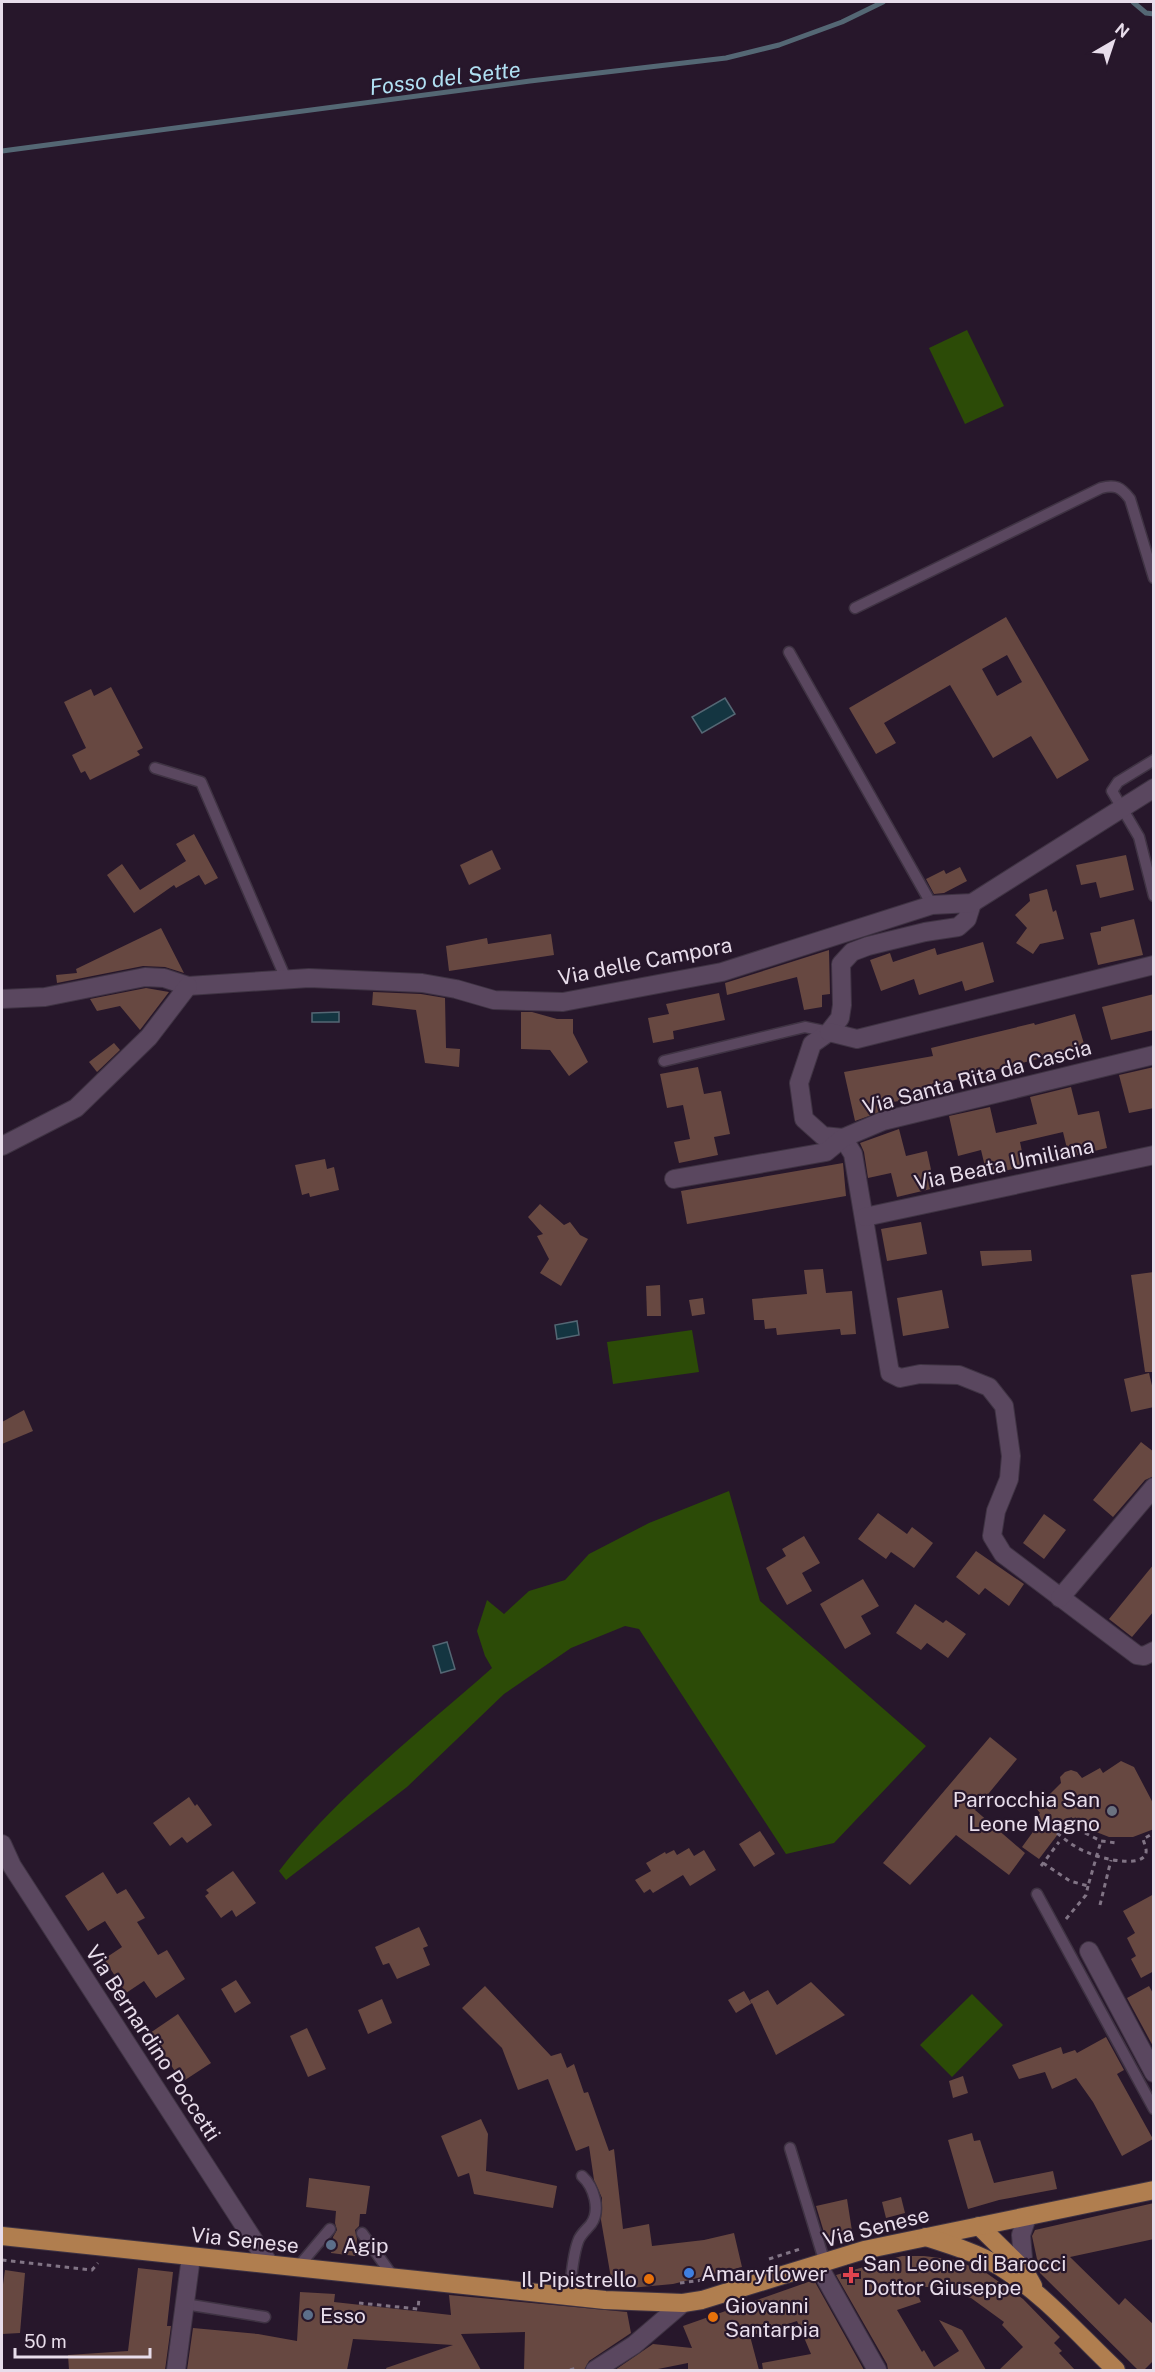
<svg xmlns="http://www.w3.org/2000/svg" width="1155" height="2372" viewBox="0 0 1155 2372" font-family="'Public Sans',sans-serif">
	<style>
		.green { fill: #2c4b07 }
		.water { fill: #143541; stroke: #546774; stroke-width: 1.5 }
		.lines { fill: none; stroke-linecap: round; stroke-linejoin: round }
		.stream { stroke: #546774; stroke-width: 5 }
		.building { fill: #674841; fill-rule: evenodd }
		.lane-casing { stroke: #3f3343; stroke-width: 13 }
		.street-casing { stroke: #3f3343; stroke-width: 20 }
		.secondary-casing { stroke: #3f3343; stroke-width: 20 }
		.primary-casing { stroke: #3f3343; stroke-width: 20 }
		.path { stroke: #817485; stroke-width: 3; stroke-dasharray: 4.5 4.5; stroke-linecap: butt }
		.lane { stroke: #5a475f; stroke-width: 10 }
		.street { stroke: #5a475f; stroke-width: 18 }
		.secondary { stroke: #5a475f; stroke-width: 18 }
		.primary { stroke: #b07e4f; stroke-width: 18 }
		.worship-dot { fill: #6b7280; stroke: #27172b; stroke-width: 2 }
		.service-dot { fill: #5c6f8a; stroke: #27172b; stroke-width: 2 }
		.shop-dot { fill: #3f7fe0; stroke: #27172b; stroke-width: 2 }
		.health-dot { fill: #e0444e; stroke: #27172b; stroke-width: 2 }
		.food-dot { fill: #e8710a; stroke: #27172b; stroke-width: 2 }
		.labels { text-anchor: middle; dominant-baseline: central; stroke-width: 4.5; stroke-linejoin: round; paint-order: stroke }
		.street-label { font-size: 21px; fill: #e8ddeb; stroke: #27172b }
		.poi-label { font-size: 21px; fill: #e8ddeb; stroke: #27172b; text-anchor: start }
		.water-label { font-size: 22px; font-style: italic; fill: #b0dff2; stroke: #27172b }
	</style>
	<rect width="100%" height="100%" fill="#27172b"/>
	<g class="green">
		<path d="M967 330 1004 406 965 424 929 348Z"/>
		<path d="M692 1330 699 1372 613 1384 607 1342Z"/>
		<path d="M729 1491 760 1601 926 1746 834 1843 786 1854 639 1629 625 1626 571 1648 504 1694 407 1787 286 1880 279 1871C335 1797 422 1730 492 1668L485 1656 477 1631 487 1600 504 1614 529 1591 565 1580 589 1554 649 1523Z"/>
		<path d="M972 1994 1003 2025 952 2077 920 2045Z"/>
	</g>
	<g class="water">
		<path d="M725 698 735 714 702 733 692 717Z"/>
		<path d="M339 1012V1022H312V1013Z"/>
		<path d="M577 1321 579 1335 557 1339 555 1325Z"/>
		<path d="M447 1642 455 1669 441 1673 433 1646Z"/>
	</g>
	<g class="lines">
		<g class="stream">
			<path d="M1133 2 1146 13 1154 14"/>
			<path d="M2 151 530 81 726 58 779 45 842 22 883 2"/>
		</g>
	</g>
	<g class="building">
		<path d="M1006 617 1089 760 1057 779 1031 736 993 758 950 685 884 723 896 743 876 754 849 708ZM1007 655 1022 682 997 696 982 669Z"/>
		<path d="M111 687 143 748 137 751 140 755 90 780 85 771 81 773 72 755 86 748 64 702 91 689 94 696Z"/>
		<path d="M194 834 218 878 205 885 199 875 176 888 174 885 134 913 107 875 122 864 140 890 186 861 176 844Z"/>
		<path d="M492 850 501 869 469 885 460 865Z"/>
		<path d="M1126 855 1134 890 1100 898 1096 882 1081 885 1076 865Z"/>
		<path d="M960 867 967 881 944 893 934 894 926 879 944 870 946 874Z"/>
		<path d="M1047 889 1053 912 1056 910 1064 939 1040 944 1033 954 1016 943 1027 928 1015 915 1030 901 1029 894Z"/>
		<path d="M1134 919 1143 955 1098 965 1090 933 1101 931V927Z"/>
		<path d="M161 928 184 973 165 967 143 966 57 983 56 975 77 973 76 969Z"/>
		<path d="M551 934 554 955 449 971 446 946 487 938 488 944Z"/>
		<path d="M983 942 994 982 965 991 962 981 919 995 914 979 881 991 870 960 890 953 893 962 935 948 937 955Z"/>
		<path d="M829 950 830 994 822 995V1007L804 1010 797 977 727 995 725 983Z"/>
		<path d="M146 988 169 992 140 1030 120 1006 97 1011 90 999Z"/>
		<path d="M373 992 421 994 445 998 446 1048 460 1049 459 1067 425 1063 416 1010 372 1005Z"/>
		<path d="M719 993 725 1020 673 1031 674 1039 653 1043 648 1018 669 1014 666 1004Z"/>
		<path d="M1154 994V1030L1111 1040 1102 1007Z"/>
		<path d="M521 1012H532L557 1019H573V1033L588 1062 569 1076 550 1050 521 1049Z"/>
		<path d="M1075 1014 1085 1047 915 1090 917 1098 893 1102 894 1107 855 1121 844 1072 933 1056 931 1048 1034 1023 1035 1025Z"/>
		<path d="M114 1043 120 1050 97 1072 89 1062Z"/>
		<path d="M698 1067 704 1094 721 1091 730 1134 714 1137 718 1155 679 1163 674 1142 690 1139 683 1105 667 1108 660 1074Z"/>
		<path d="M1154 1067V1108L1129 1113 1119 1075Z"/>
		<path d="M1071 1087 1078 1115 1099 1111 1107 1148 1069 1157 1063 1132 1020 1142 1025 1166 987 1175 981 1150 958 1156 949 1116 990 1107 996 1133 1037 1124 1030 1097Z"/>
		<path d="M899 1129 906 1156 927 1151 935 1188 897 1197 891 1173 868 1178 864 1152 860 1143Z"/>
		<path d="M325 1159 327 1169 334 1167 339 1190 310 1197 309 1193 302 1195 295 1165Z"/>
		<path d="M843 1163 846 1196 687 1224 681 1191Z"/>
		<path d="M540 1204 564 1225 570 1222 580 1235 588 1239 561 1286 540 1273 549 1259 537 1236 543 1234 528 1217Z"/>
		<path d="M921 1222 927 1254 887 1261 881 1229Z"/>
		<path d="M1031 1250 1032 1261 982 1266 980 1251Z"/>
		<path d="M823 1269 826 1293 852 1291 856 1334 841 1335 840 1329 777 1335 776 1328 765 1329 764 1320H754L752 1299 807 1294 804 1270Z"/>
		<path d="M1154 1272V1372H1145L1131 1275Z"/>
		<path d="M660 1285 661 1316H647L646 1286Z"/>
		<path d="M942 1290 949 1328 903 1336 897 1298Z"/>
		<path d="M703 1298 705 1314 692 1316 689 1300Z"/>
		<path d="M1149 1373 1154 1394V1407L1131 1412 1124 1379Z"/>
		<path d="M24 1410 33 1431 2 1444V1422Z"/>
		<path d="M1141 1442 1154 1452V1476L1145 1480 1113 1517 1093 1500Z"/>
		<path d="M878 1513 907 1534 912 1527 933 1543 914 1568 891 1552 886 1559 858 1539Z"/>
		<path d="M1044 1514 1066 1530 1044 1559 1023 1543Z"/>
		<path d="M804 1536 820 1563 802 1573 812 1591 787 1605 766 1568 786 1556 782 1549Z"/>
		<path d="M976 1551 1024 1584 1009 1606 985 1588 979 1595 956 1577Z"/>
		<path d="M1154 1564V1611L1132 1637 1109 1619Z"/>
		<path d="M863 1579 879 1606 861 1616 871 1634 845 1649 820 1604Z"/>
		<path d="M915 1604 943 1623 946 1620 966 1634 948 1658 927 1643 921 1650 896 1633Z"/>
		<path d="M990 1737 1017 1759 975 1810 1025 1853 1009 1875 956 1835 910 1885 883 1863Z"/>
		<path d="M1121 1761 1134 1767 1154 1805V1829L1133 1837H1109L1086 1828 1071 1817 1039 1859 1022 1847 1038 1825 1033 1820 1040 1813 1036 1808 1061 1783 1060 1777 1065 1772 1071 1770 1077 1772 1082 1778 1100 1768 1103 1773Z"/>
		<path d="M189 1797 195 1806 197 1804 212 1825 187 1843 182 1837 170 1846 153 1823Z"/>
		<path d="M760 1831 775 1854 754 1867 739 1844Z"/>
		<path d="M689 1848 694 1856 704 1850 716 1870 690 1886 683 1875 653 1893 650 1889 644 1893 635 1880 651 1871 646 1863 665 1852 666 1854 674 1850 677 1855Z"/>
		<path d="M233 1871 256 1903 236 1917 232 1910 221 1918 205 1896 209 1893 206 1890Z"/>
		<path d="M103 1872 117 1894 126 1889 145 1918 137 1922 158 1955 167 1950 185 1979 156 1998 144 1981 126 1993 104 1959 122 1947 105 1921 88 1931 65 1896Z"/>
		<path d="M1154 1894V1971L1141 1978 1131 1959 1136 1956 1127 1938 1135 1933 1123 1911Z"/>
		<path d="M419 1927 428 1946 423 1948 430 1965 397 1979 389 1963 383 1965 375 1947Z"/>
		<path d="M236 1980 251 2003 235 2013 221 1989Z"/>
		<path d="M811 1982 845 2015 776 2055 752 2003 736 2013 728 2000 744 1991 751 2003 750 2000 768 1990 777 2005Z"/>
		<path d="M485 1986 551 2056 561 2053 567 2068 574 2064 584 2093 588 2092 609 2151 614 2149 623 2229 649 2224 652 2246 704 2240 734 2233 742 2267 673 2284 630 2288 628 2281 612 2284 601 2220 602 2198 594 2180 589 2146 576 2151 548 2079 518 2090 502 2048 462 2008Z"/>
		<path d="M1149 1986 1154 1995V2048L1127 1998Z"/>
		<path d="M382 1999 392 2023 368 2034 358 2010Z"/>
		<path d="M178 2014 211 2063 182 2082 150 2033Z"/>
		<path d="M307 2028 326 2069 308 2077 290 2036Z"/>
		<path d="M1106 2037 1124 2070 1117 2074 1153 2139 1122 2156 1093 2102 1076 2078 1052 2089 1045 2072 1019 2079 1012 2065 1061 2047 1063 2054 1075 2050 1077 2053Z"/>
		<path d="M963 2076 968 2093 953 2098 949 2081Z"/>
		<path d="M481 2119 488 2134 486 2171 557 2186 553 2208 474 2194 469 2173 458 2177 441 2136Z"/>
		<path d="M972 2133 974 2141 980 2140 994 2183 1053 2171 1057 2189 999 2200 968 2209 948 2140Z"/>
		<path d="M309 2178 370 2186 366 2214H360L359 2226 355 2230 357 2239 355 2256 331 2253 333 2237 337 2230 335 2223 336 2211 306 2207Z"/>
		<path d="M901 2197 905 2213 886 2218 882 2202Z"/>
		<path d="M847 2199 852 2231 826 2239 816 2206Z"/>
		<path d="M1154 2203V2239L1070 2257 1119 2305 1125 2298 1154 2325V2360L1144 2370H1138L1040 2273 1032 2236 1035 2230Z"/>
		<path d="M902 2256H924L955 2260 985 2272 1023 2299 1060 2337 1054 2343 1062 2351 1059 2353 1075 2370H999L1023 2347 1002 2325 1004 2322 971 2298 936 2287H914L921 2302 897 2310 922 2352 924 2350 934 2367 959 2351 939 2320 962 2330 986 2370H888L887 2364 836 2275Z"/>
		<path d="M138 2268 173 2272 167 2326H171L165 2370H69L68 2355 128 2351Z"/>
		<path d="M5 2270 25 2273 20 2333 2 2334V2292Z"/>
		<path d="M811 2281 812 2283 815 2282 864 2370H763L762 2363 811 2354 797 2321 750 2336 759 2370H688V2363L653 2370H615L653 2344 692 2348 683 2326Z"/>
		<path d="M300 2292 335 2294 334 2302 451 2315 449 2295 627 2312 631 2333 589 2361 584 2370H524L525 2332 461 2334 481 2370H387L386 2368 453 2345 353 2339 347 2370H187L193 2328 258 2334 297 2341Z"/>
	</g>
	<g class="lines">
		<defs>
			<g id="lane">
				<path d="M855 608 1101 488C1115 484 1121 487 1130 499L1154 578"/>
				<path d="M789 652 932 905"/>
				<path d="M1154 760 1118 782 1112 791 1139 837 1154 896"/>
				<path d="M155 768 201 782 286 979"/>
				<path d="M664 1061 805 1027 829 1032"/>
				<path d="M1037 1894 1154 2109"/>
				<path d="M790 2148 825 2263"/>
				<path d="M362 2233 394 2278"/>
				<path d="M298 2267 330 2229"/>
				<path d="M569 2295C572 2277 572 2255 579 2239 582 2233 587 2229 591 2224 601 2210 594 2187 582 2176"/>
				<path d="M185 2304 265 2317"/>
			</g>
			<g id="street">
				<path d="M972 903 967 919 958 927 925 932 868 946 852 952 841 964 842 1005 840 1018 829 1032 812 1044 799 1083 804 1119 823 1136 843 1138 853 1154 890 1373 900 1378 920 1374 959 1375 989 1387 1004 1406 1011 1456 1009 1479 996 1511 992 1536 1003 1554 1137 1655 1144 1656 1154 1651"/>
				<path d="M2 999 45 997 145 977 164 978 188 986 309 978 422 983 456 989 494 1000 563 1002 722 972 932 905 972 903 1154 788"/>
				<path d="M829 1032 857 1039 1154 965"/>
				<path d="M2 1146 76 1108 149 1037 188 986"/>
				<path d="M674 1179 826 1152 843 1138 883 1121 1154 1055"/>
				<path d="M865 1217 1154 1155"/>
				<path d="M1060 1598 1154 1487"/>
				<path d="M2 1844 12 1866 269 2264"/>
				<path d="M1089 1951 1154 2073"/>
				<path d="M818 2265 877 2370"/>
				<path d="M176 2370 191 2257"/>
				<path d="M595 2370 634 2345 683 2303"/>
			</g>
			<path id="secondary" d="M1024 2270 1021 2235 1027 2217"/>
			<g id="primary">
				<path d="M979 2226 1024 2270 1033 2286"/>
				<path d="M2 2236 605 2300 683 2303 702 2300 864 2250 1154 2190"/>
				<path d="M926 2237C951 2245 977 2253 999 2266 1043 2293 1079 2335 1116 2370"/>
			</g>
		</defs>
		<use href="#lane" class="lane-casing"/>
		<use href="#street" class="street-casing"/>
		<use href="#secondary" class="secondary-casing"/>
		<use href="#primary" class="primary-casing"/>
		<g class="path">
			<path d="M1057 1833C1067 1841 1077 1849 1089 1853 1099 1858 1142 1869 1146 1853 1147 1849 1144 1843 1143 1839L1154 1833"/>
			<path d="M1085 1833 1101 1841 1117 1843"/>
			<path d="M1043 1863 1070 1881 1088 1886 1101 1841"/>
			<path d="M1041 1866 1059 1842"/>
			<path d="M1100 1905 1111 1860"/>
			<path d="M1066 1919 1086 1895 1088 1886"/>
			<path d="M769 2259 800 2249"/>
			<path d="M2 2260 92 2270 98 2263"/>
			<path d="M680 2283 703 2280"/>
			<path d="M359 2303 418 2309 419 2298"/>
			<path d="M570 2370 577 2368"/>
		</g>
		<use href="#lane" class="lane"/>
		<use href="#street" class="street"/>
		<use href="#secondary" class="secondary"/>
		<use href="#primary" class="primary"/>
	</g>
	<circle class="worship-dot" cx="1112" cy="1811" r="6"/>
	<g class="service-dot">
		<circle cx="331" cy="2245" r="6"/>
		<circle cx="308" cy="2315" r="6"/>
	</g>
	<circle class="shop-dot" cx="689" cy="2273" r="6"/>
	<path class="health-dot" d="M848 2266h6v6h6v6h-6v6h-6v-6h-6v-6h6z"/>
	<g class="food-dot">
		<circle cx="649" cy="2279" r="6"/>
		<circle cx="713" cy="2317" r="6"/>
	</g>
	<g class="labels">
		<g class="street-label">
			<text transform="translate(645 961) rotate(-11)">Via delle Campora</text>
			<text transform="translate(977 1077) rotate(-15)">Via Santa Rita da Cascia</text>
			<text transform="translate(1004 1164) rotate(-12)">Via Beata Umiliana</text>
			<text transform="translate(153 2043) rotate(57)">Via Bernardino Poccetti</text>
			<text transform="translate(876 2227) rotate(-14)">Via Senese</text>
			<text transform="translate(245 2240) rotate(6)">Via Senese</text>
		</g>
		<g class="poi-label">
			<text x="1100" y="1799" text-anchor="end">Parrocchia San<tspan x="1100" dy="24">Leone Magno</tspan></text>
			<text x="343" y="2245">Agip</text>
			<text x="863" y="2263">San Leone di Barocci<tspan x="863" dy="24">Dottor Giuseppe</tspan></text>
			<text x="701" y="2273">Amaryflower</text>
			<text x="637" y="2279" text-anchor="end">Il Pipistrello</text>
			<text x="725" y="2305">Giovanni<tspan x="725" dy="24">Santarpia</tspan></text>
			<text x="320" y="2315">Esso</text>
		</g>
		<g class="water-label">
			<text transform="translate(445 78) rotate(-7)">Fosso del Sette</text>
		</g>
	</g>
	<rect width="1155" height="2372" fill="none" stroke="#e8ddeb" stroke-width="6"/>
	<g transform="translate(1113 42) rotate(39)" stroke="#27172b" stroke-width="4.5" paint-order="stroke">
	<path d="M0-4.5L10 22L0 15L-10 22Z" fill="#e8ddeb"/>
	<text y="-9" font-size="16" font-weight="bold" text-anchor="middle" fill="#e8ddeb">N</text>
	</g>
	<path d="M15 2348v9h135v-9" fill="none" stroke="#e8ddeb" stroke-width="3"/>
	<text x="24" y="2348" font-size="18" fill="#e8ddeb" stroke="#27172b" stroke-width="4.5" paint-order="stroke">50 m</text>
</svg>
